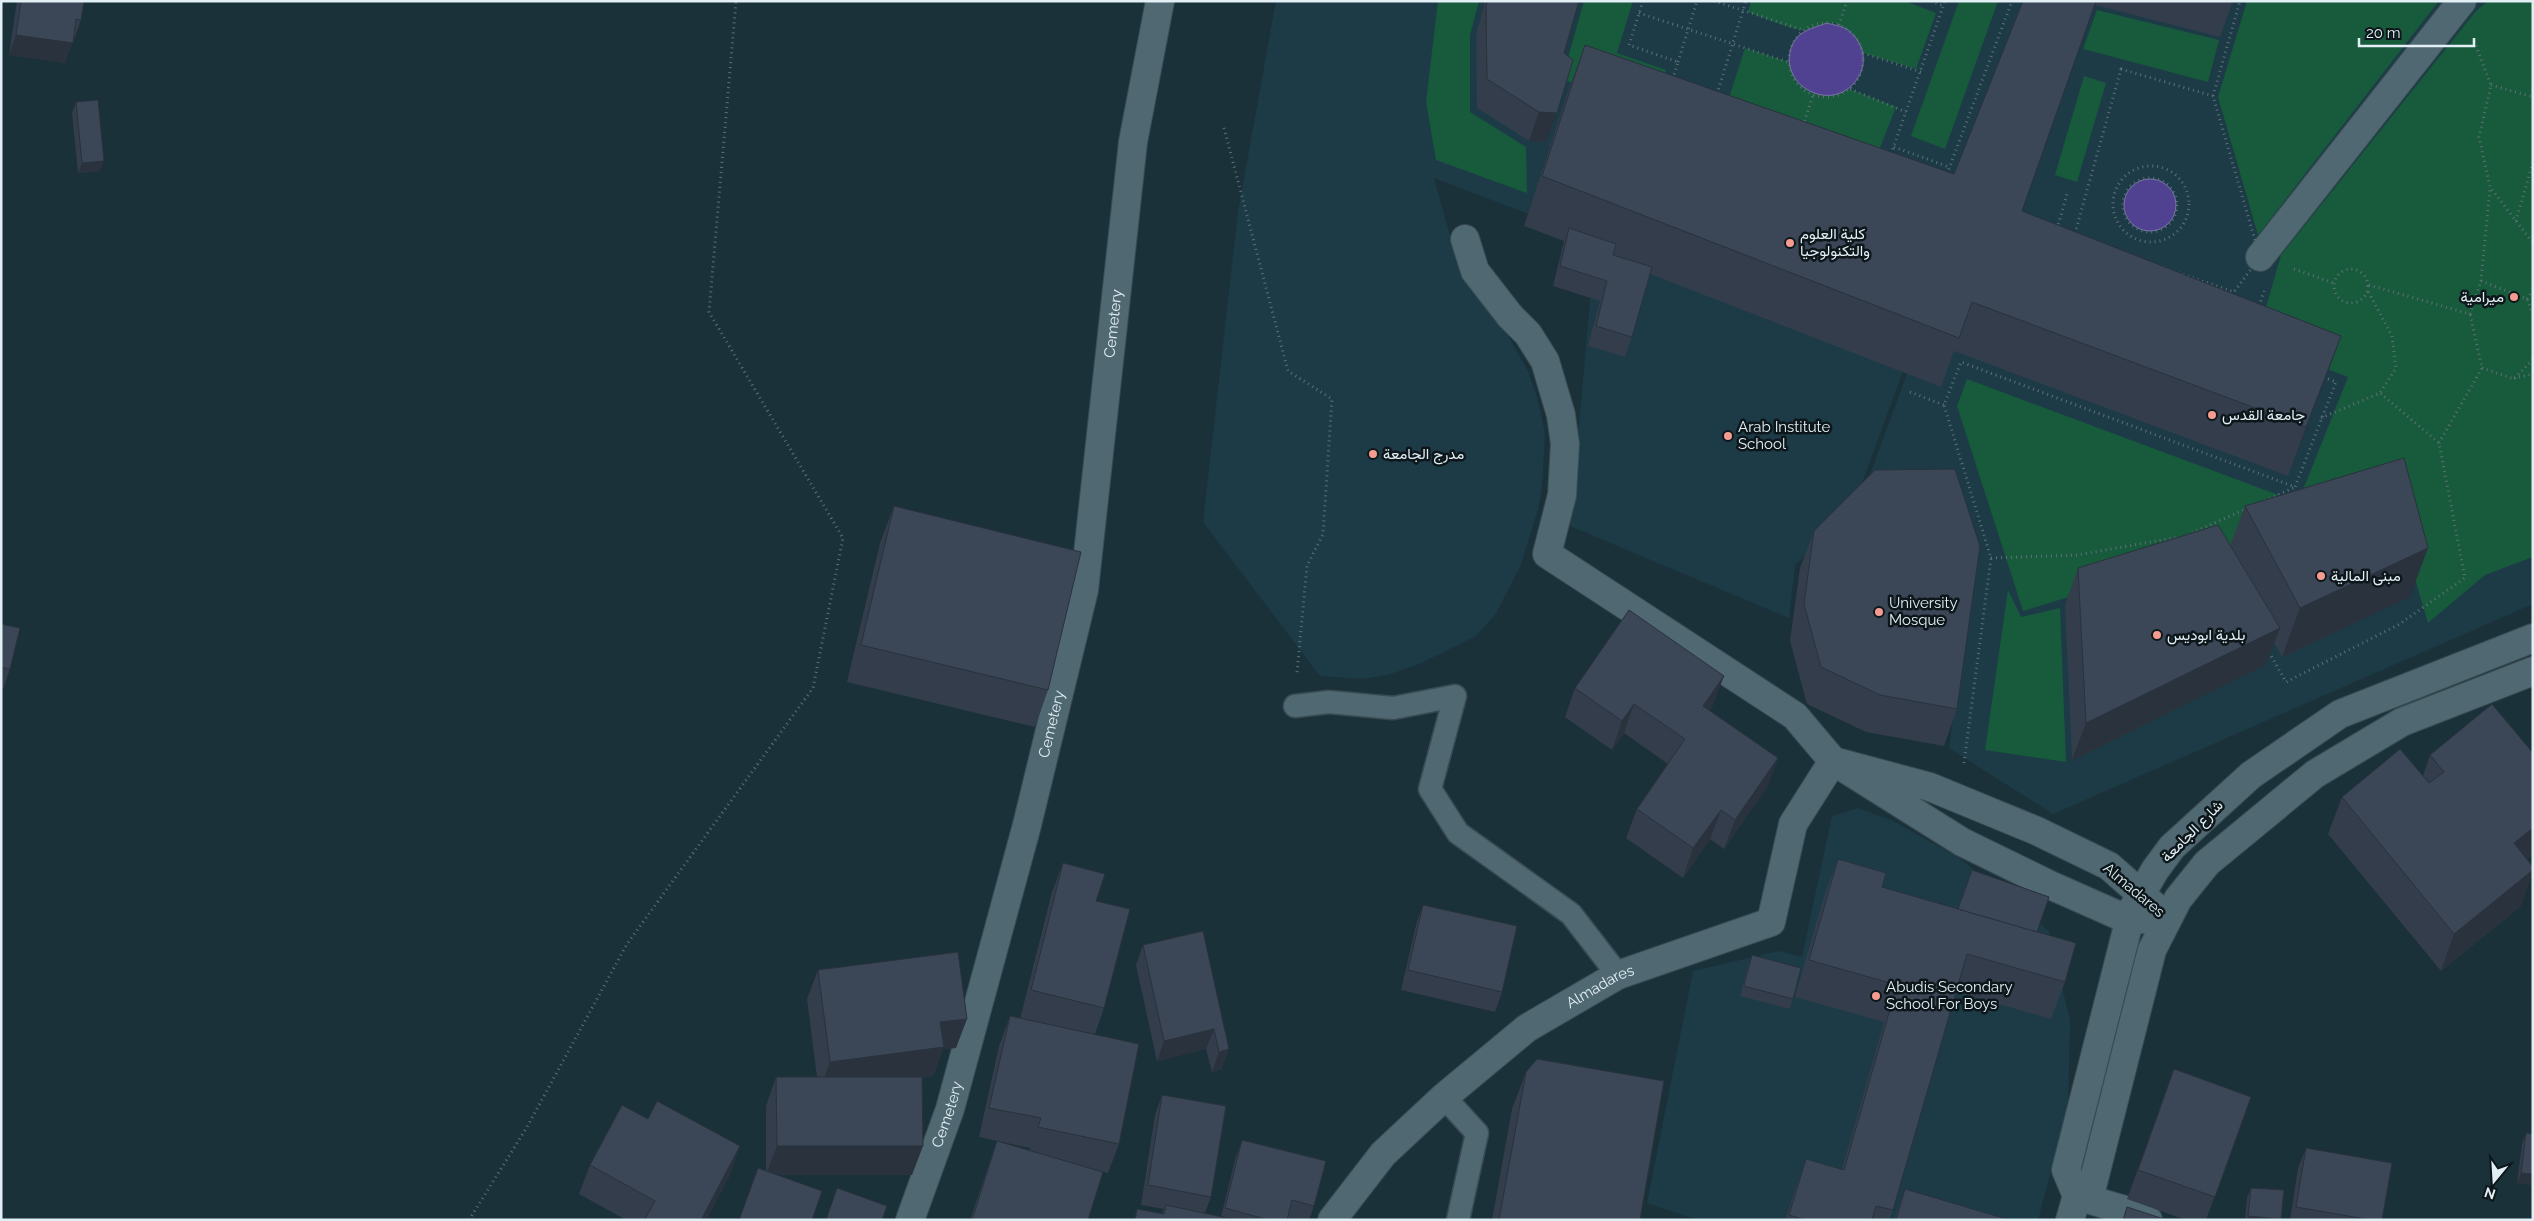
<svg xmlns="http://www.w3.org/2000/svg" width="2534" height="1221" viewBox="0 0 2534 1221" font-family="Raleway,Vazirmatn,sans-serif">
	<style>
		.built { fill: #1c3b47 }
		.green { fill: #185a3c }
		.water { fill: #514191; stroke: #7c76af }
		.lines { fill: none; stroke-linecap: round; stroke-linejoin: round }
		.service-casing { stroke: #394c53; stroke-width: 25 }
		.minor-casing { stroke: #394c53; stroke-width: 30 }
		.tertiary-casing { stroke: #394c53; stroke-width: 30 }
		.secondary-casing { stroke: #394c53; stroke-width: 30 }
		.path { stroke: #5d7077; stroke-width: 3; stroke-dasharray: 1 4; stroke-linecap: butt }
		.service { stroke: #506871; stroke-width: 22 }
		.minor { stroke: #506871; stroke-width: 28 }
		.tertiary { stroke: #506871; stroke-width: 28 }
		.secondary { stroke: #506871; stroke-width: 28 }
		.wall { fill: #333d4b }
		.shaded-wall { fill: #29323d }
		.building { fill: #3b4757; stroke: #29323d }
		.poi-dot { fill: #f59c91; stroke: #0d171b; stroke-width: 2 }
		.labels { text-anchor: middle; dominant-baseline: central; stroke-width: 5; stroke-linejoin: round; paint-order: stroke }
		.poi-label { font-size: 15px; fill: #e2f0f5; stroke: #0d171b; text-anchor: start }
		.street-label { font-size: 15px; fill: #e2f0f5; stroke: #0d171b }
	</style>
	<rect width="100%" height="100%" fill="#1b3139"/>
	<g class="built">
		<path d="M1276 1H2533V604L2053 814 1949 748 1972 580 1860 502 1912 360 1434 178 1461 276 1496 315 1528 371 1537 397 1545 433 1542 487 1538 510 1520 567 1495 615 1476 636 1419 664 1388 675 1362 679 1320 676 1203 522 1238 212Z"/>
		<path d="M1595 247 1906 363 1852 510 1795 565 1789 618 1570 526Z"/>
		<path d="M1859 808 1893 821 1958 857 2049 931 2070 1021 2068 1106 2038 1220H1698L1647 1203 1693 971 1779 951 1802 957 1832 816Z"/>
	</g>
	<g class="green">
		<path d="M1438 1H1479L1470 35V112L1526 147 1527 193 1436 160 1426 102Z"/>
		<path d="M1584 1H1633L1617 53 1666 70 1654 113 1562 79Z"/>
		<path d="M1751 1H1905L1936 13 1916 69 1863 53C1858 38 1844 21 1826 23 1819 24 1812 30 1804 30 1794 31 1759 16 1748 12Z"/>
		<path d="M1959 1H1998L1945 149 1911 136Z"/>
		<path d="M2247 1 2438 2 2258 235 2218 97Z"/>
		<path d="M2488 1H2533V557L2485 575 2428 623 2390 495 2287 530 2348 377 2256 342 2281 255 2476 11Z"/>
		<path d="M2097 10 2219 40 2208 82 2083 49Z"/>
		<path d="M1745 48 1789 62C1793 93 1825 103 1850 89L1896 107 1876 158 1726 107Z"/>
		<path d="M2084 76 2106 83 2077 182 2055 175Z"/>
		<path d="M1967 379 2292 500 2279 533 2023 611 1957 406Z"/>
		<path d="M2008 590 2021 617 2060 608 2066 762 1985 750Z"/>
	</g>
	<g class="water">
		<path d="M1827 23C1833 25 1843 26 1848 30 1887 61 1844 118 1802 86 1792 78 1787 64 1790 52 1794 32 1810 29 1827 23Z"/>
		<circle cx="2150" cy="205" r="26"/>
	</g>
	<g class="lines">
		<defs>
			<g id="service">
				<path d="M1295 706 1329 702 1393 708 1455 696 1430 789 1458 833 1571 914 1618 975"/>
				<path d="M1444 1097 1477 1133 1458 1220"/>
			</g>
			<g id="minor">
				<path d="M2260 257 2462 1"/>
				<path d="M1833 761 1930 787 2037 831 2109 866 2168 918 2129 920 2050 885 1962 842Z"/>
				<path d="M2077 1196 2128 1211 2148 1220"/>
				<path id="s1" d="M1332 1220 1383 1154 1444 1097 1527 1028 1618 975 1771 922 1793 824 1833 761 1795 716 1547 554 1562 495 1565 444 1561 415 1545 361 1528 334 1510 316 1475 271 1465 239"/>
			</g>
			<g id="tertiary">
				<path id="s2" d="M910 1220 950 1109 1027 825 1084 590 1133 142 1160 1"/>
			</g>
			<g id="secondary">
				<path d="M2533 638 2340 714 2251 775 2172 847 2155 870 2132 910 2066 1170 2077 1196 2092 1187 2152 950 2178 899 2207 863 2315 774 2402 722 2533 671"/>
				<path d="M2070 1220 2077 1196"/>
			</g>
		</defs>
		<use href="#service" class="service-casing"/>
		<use href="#minor" class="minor-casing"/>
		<use href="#tertiary" class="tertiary-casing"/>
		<use href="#secondary" class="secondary-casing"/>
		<g class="path">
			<path d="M1643 1 1629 45 1678 62 1673 79"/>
			<path d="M1714 1 1803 30"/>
			<path d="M1931 1 1944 6"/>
			<path d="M1639 13 1788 62"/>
			<circle cx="1826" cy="60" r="37"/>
			<path d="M1839 25 1847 1"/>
			<path d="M2474 41 2491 85 2479 137 2490 187 2533 243"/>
			<path d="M1863 53 1921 72"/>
			<path d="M1678 62 1697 1"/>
			<path d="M2121 69 2213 96 2260 257 2234 292 2074 237Z"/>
			<path d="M2491 85 2533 97"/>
			<path d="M1850 89 1906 112"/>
			<path d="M1717 94 1746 1"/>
			<path d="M2213 96 2240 1"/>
			<path d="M1803 126 1813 95"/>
			<path d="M1224 128 1288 371 1332 399 1323 534 1307 566 1297 673"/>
			<path d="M1894 147 1949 167"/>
			<path d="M1891 154 1945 1"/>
			<circle cx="2151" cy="204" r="38"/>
			<path d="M1947 174 2012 1"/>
			<circle cx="2150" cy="205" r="27"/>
			<path d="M2516 221 2533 162"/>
			<path d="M2057 229 2067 194"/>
			<circle cx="2351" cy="286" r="17"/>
			<path d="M2294 269 2334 283"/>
			<path d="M2481 281 2527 299 2533 315"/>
			<path d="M2369 285 2470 314 2481 281 2490 188"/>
			<path d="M2527 299 2533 290"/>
			<path d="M2259 306 2264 291"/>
			<path d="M2482 368 2514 379 2533 359"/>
			<path d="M2514 378 2533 374"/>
			<path d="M1910 392 1944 405"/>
			<path d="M2321 418 2380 393 2396 368 2392 336 2368 291"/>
			<path d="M2439 443 2482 368 2470 314"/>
			<path d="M2265 501 2295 487"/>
			<path d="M2192 533 2246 509"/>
			<path d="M1991 558 2077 555 2179 537"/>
			<path d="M2269 652 2286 682 2398 625 2465 578 2439 443 2380 393"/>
			<path d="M1964 763 1991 558 1944 405 1961 362 2295 487 2336 382 2323 377"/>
			<path d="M469 1220 527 1127 627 944 813 688 843 538 709 312 736 1"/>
		</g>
		<use href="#service" class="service"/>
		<use href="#minor" class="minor"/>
		<use href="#tertiary" class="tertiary"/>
		<use href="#secondary" class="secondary"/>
	</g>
	<g class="wall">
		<path d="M17 1H84L81 20 74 40 73 39 65 63 9 55Z"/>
		<path d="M1485 1H1579L1564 53 1557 113 1546 142 1529 141 1477 108 1476 35Z"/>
		<path d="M2023 1H2233L2220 37 2095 5 2022 211 2341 336 2323 385 2288 476 1954 351 1941 387 1650 274 1632 337 1625 357 1588 346 1600 301 1553 286 1562 249 1564 241 1524 226 1567 94 1585 45 1954 174Z"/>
		<path d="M76 102 100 171 78 173 72 113Z"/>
		<path d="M894 506 1048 690 1035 727 847 682 880 543Z"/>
		<path d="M2245 506 2410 597 2282 657 2274 643 2266 665 2072 760 2065 605 2078 568 2230 546Z"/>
		<path d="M1814 531 1957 709 1944 746 1866 732 1807 704 1790 641 1800 568Z"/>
		<path d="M1 624 10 669 3 689H1Z"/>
		<path d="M1575 688 1713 705 1709 711 1778 758 1767 787 1724 849 1710 839 1683 878 1626 838 1637 809 1668 764 1624 733 1612 750 1565 717Z"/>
		<path d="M2533 753V854L2527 859 2521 906 2441 971 2328 834 2342 797 2423 776 2430 755Z"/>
		<path d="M1838 859 1882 887 2037 932 2065 982 2051 1019 1956 992 1893 1210 1889 1220H1785L1793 1196 1806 1159 1842 1169 1884 1022 1795 997 1824 896Z"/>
		<path d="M1063 863 1096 901 1104 1008 1095 1034 1119 1144 1108 1173 1099 1171 1088 1220H970L987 1170 997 1141 1030 1150V1148L979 1137 999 1046 1010 1016 1020 1019 1052 892Z"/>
		<path d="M1423 905 1502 992 1495 1012 1401 990 1416 925Z"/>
		<path d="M1203 931 1222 1069 1212 1072 1206 1049 1157 1061 1136 965 1143 945Z"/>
		<path d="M1752 955 1793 999 1790 1009 1740 996 1748 965Z"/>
		<path d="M818 970 956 1048 943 1049 933 1076 922 1078 912 1175H780L766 1171V1106L776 1077H817L807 999Z"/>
		<path d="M2174 1069 2251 1097 2206 1220H2186L2127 1199Z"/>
		<path d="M1526 1072 1640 1220H1492L1512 1109Z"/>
		<path d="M1162 1095 1211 1197 1205 1213 1221 1217 1235 1160 1242 1140 1314 1206 1309 1220H1134L1137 1209 1162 1214 1164 1209 1141 1205 1155 1115Z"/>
		<path d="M2526 1133 2533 1185 2517 1183 2522 1144Z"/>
		<path d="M2306 1148 2382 1220H2290L2298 1168Z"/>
		<path d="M590 1165 730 1175 706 1220H626L579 1194Z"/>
		<path d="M2251 1188 2281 1220H2245L2247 1198Z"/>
		<path d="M1905 1189 2010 1220H1894Z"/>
	</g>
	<g class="shaded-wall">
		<path d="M16 35 73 43 65 63 9 55Z"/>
		<path d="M1539 112 1557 113 1546 142 1529 141Z"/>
		<path d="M104 161 100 171 78 173 82 163Z"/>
		<path d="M2341 336 2323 385 2288 476 2306 427Z"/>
		<path d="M2428 548 2410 597 2282 657 2300 608Z"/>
		<path d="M2280 628 2266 665 2072 760 2086 723Z"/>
		<path d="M1724 676 1713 705 1692 735 1703 706Z"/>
		<path d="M1634 704 1624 733 1612 750 1622 721Z"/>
		<path d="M1778 758 1767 787 1724 849 1735 820Z"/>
		<path d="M1721 810 1710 839 1683 878 1693 848Z"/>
		<path d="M2533 828V854L2501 880 2514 843Z"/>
		<path d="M2533 870V873L2521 906 2441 971 2454 934Z"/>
		<path d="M967 1019 956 1048 943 1049 933 1076 819 1091 830 1062 940 1022Z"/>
		<path d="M1214 1029 1206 1049 1157 1061 1164 1041Z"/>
		<path d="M1229 1049 1222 1069 1212 1072 1219 1052Z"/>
		<path d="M740 1146 730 1175 706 1220H701Z"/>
		<path d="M777 1146H923L912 1175H766Z"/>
		<path d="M2521 1173 2533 1174V1185L2517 1183Z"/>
		<path d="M2248 1216 2281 1219V1220H2247Z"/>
	</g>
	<g class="building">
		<path d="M21 1H84L81 20 76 19 73 43 16 35Z"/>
		<path d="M1488 1H1579L1564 53 1573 60 1557 113 1539 112 1487 79 1486 6Z"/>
		<path d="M2023 1H2096L2022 211 2341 336 2306 427 1972 302 1959 338 1542 176 1585 45 1954 174Z"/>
		<path d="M98 100 104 161 82 163 76 102Z"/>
		<path d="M1569 228 1616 244 1613 255 1652 267 1632 337 1596 326 1607 281 1560 266Z"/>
		<path d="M2404 458 2428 548 2300 608 2245 506Z"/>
		<path d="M1955 469 1980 546 1957 709 1880 695 1821 667 1804 604 1814 531 1875 470Z"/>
		<path d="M894 506 1081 552 1048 690 861 645Z"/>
		<path d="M2218 525 2280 628 2086 723 2078 568Z"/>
		<path d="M1629 610 1724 676 1703 706 1778 758 1735 820 1721 810 1693 848 1637 809 1685 739 1634 704 1622 721 1575 688Z"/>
		<path d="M1 624 20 628 10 669 1 667Z"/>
		<path d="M2492 704 2533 753V828L2514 843 2533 867V870L2454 934 2342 797 2400 749 2429 783 2444 772 2430 755Z"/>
		<path d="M1838 859 1886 873 1882 887 2076 943 2065 982 1967 954 1893 1210 1876 1206 1872 1220H1806L1789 1215 1806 1159 1844 1170 1897 985 1809 960Z"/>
		<path d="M1063 863 1105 874 1096 901 1130 909 1104 1008 1031 990Z"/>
		<path d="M1972 870 2049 897 2037 932 1958 909Z"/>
		<path d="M1423 905 1517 926 1502 992 1408 970Z"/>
		<path d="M1203 931 1229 1049 1219 1052 1214 1029 1164 1041 1143 945Z"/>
		<path d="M958 952 967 1019 940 1022 944 1047 830 1062 818 970Z"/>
		<path d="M1752 955 1801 968 1793 999 1744 986Z"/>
		<path d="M1010 1016 1139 1044 1119 1144 1038 1127 1041 1118 989 1108Z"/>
		<path d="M1537 1059 1664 1081 1640 1220H1499L1526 1072Z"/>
		<path d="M2174 1069 2251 1097 2215 1197 2138 1170Z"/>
		<path d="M776 1077H922L923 1146H777Z"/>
		<path d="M1162 1095 1226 1106 1211 1197 1148 1185Z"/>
		<path d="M657 1101 740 1146 701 1220H646L645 1219 655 1201 590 1165 622 1105 648 1119Z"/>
		<path d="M2526 1133 2533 1134V1174L2521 1173Z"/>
		<path d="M1242 1140 1326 1161 1314 1206 1292 1200 1287 1220H1269L1225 1208Z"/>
		<path d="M997 1141 1103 1172 1088 1220H972Z"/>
		<path d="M2306 1148 2392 1163 2382 1220H2372L2296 1207Z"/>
		<path d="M758 1168 822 1191 812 1220H739Z"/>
		<path d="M837 1188 887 1206 882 1220H826Z"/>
		<path d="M2251 1188 2284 1190 2281 1219 2248 1216Z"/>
		<path d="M1905 1189 2010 1220H1896Z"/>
		<path d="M1166 1205 1236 1220H1135L1137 1209 1164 1214Z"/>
		<path d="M2127 1207 2167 1220H2123Z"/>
	</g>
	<g class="poi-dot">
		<circle cx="1790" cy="243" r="5"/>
		<circle cx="2514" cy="297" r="5"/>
		<circle cx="2212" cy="415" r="5"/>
		<circle cx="1728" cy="436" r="5"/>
		<circle cx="1373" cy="454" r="5"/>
		<circle cx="2321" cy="576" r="5"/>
		<circle cx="1879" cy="612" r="5"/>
		<circle cx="2157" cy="635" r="5"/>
		<circle cx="1876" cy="996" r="5"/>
	</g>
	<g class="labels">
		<g class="poi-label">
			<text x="1800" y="234">كلية العلوم<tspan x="1800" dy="17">والتكنولوجيا</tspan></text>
			<text x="2504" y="297" text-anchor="end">ميرامية</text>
			<text x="2222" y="415">جامعة القدس</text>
			<text x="1738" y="427">Arab Institute<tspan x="1738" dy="17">School</tspan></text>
			<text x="1383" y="454">مدرج الجامعة</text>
			<text x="2331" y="576">مبنى المالية</text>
			<text x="1889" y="603">University<tspan x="1889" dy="17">Mosque</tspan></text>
			<text x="2167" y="635">بلدية ابوديس</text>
			<text x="1886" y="987">Abudis Secondary<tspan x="1886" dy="17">School For Boys</tspan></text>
		</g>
		<g class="street-label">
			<text stroke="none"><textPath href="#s2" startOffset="922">Cemetery</textPath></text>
			<text stroke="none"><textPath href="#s2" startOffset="516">Cemetery</textPath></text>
			<text transform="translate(2192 831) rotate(-45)">شارع الجامعة</text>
			<text transform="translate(2134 890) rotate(40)">Almadares</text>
			<text stroke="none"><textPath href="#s1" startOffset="359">Almadares</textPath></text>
			<text stroke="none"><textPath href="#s2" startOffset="112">Cemetery</textPath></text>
		</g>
	</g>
	<rect width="2534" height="1221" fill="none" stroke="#e2f0f5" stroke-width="5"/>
	<g transform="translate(2494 1181) rotate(198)" stroke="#0d171b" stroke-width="4" paint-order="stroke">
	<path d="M0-4L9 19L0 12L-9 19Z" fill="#e2f0f5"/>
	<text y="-8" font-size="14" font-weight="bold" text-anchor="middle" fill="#e2f0f5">N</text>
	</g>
	<path d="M2359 38v8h115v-8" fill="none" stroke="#e2f0f5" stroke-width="2.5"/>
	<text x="2366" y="38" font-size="15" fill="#e2f0f5" stroke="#0d171b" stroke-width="4" paint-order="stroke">20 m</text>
</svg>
